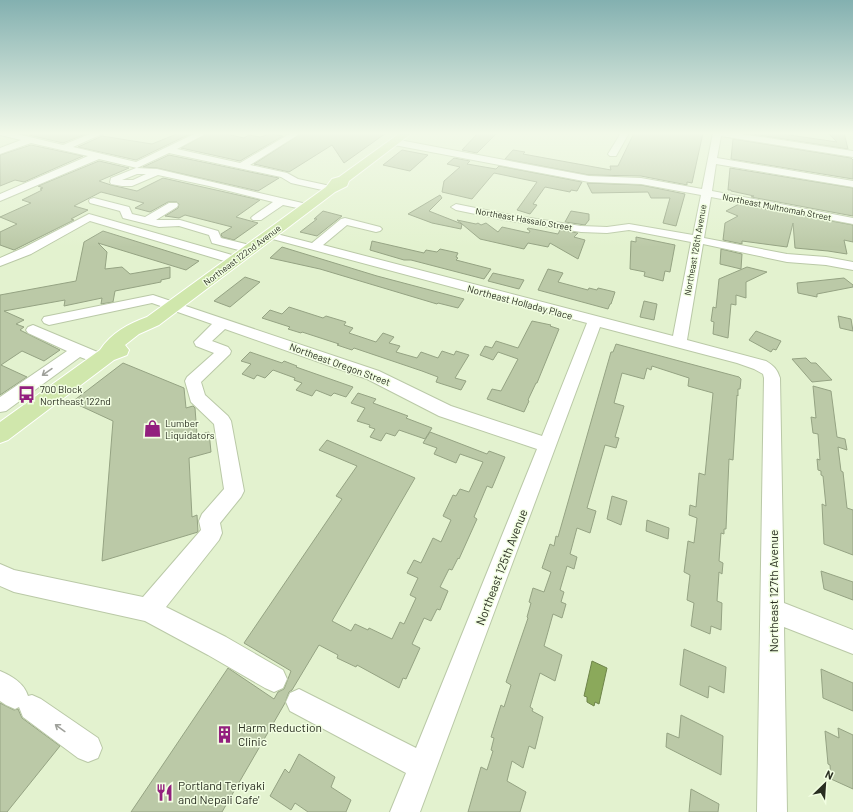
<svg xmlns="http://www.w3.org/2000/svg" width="853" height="812" viewBox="0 0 853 812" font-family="Barlow,sans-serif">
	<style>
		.water { fill: #8ba95b; stroke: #6e844a }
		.building { fill: #bbc9a7; stroke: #95a383 }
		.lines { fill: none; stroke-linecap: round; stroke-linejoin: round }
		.minor-casing { stroke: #bac9a7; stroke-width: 2 }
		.major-casing { stroke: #fff; stroke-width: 2 }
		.minor { fill: #fff; fill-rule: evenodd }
		.major { fill: #d0e7ac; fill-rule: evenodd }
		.oneway { stroke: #9fa19b }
		.labels { text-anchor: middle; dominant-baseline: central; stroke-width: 3; stroke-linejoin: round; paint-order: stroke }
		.far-street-label { font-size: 9px; fill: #292e21; stroke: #f2fee2 }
		.street-label { font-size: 10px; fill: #292e21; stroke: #f2fee2 }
		.poi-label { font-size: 10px; fill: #292e21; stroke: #f2fee2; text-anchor: start }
		.near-street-label { font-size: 12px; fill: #292e21; stroke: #f2fee2 }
		.near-poi-label { font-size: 12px; fill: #292e21; stroke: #f2fee2; text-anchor: start }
	</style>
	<rect width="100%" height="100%" fill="#e3f2cf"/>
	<path class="water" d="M592 661 607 668 599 704 595 702 594 706 587 702V697L584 696Z"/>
	<g class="building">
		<path d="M35 133H88L63 143 29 135Z"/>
		<path d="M179 133H192L136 160 78 147 102 136 152 144Z"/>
		<path d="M208 133H222L244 138 249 135 260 137 270 134 283 136 240 161 181 148Z"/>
		<path d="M302 133H386L344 163 332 145 289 172 254 164Z"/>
		<path d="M478 133H497L477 153 462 150Z"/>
		<path d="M634 133H703L692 183 687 182V185L641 176 589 175 505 159 513 150 525 152 523 154 611 170 610 166H618Z"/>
		<path d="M746 133H776L837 142 828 133H844L848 149Z"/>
		<path d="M733 139 851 158 853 160V179L731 159Z"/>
		<path d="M31 145 83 156 24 182 15 180 0 186V155Z"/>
		<path d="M402 150 428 155 410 171 383 165Z"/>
		<path d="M169 155 279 178 258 191 157 168 143 167Z"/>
		<path d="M454 158 470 161 467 164 496 169 499 166 582 182 577 191 571 190 570 192 545 187 533 204 537 205 530 214 517 210 537 182 494 173 472 199 442 192 444 181 460 167 447 164Z"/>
		<path d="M99 161 129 168 99 181 111 185 137 191 163 178 260 200 236 217 258 223 234 240 222 237 221 234 232 227 185 215 179 218 165 216 178 208 179 204 177 202H168L150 212 135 208 144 203 101 192 74 206 88 210 71 219 74 220 14 250 0 245V232L17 224 0 217 31 203 22 200 42 190 40 189 43 188 38 186Z"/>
		<path d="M730 168 853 188V216L751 197 754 196 731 191V190H728Z"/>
		<path d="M587 183 641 185 685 194 676 226 663 223 670 198H651L648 192 592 193Z"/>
		<path d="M440 195 442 198 429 211 462 224 457 220 476 224 478 223 481 225 486 223 498 232 502 227 529 233 530 231 527 229 528 228 558 234 560 230 578 233 574 237 585 240 578 259 550 243 548 247 528 243 524 249 480 239 462 224 461 229 432 223 408 214Z"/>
		<path d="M739 204 853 225V242L844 240 847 254 828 251 795 248 793 223 787 247 742 241V244L723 240 725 223 738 216 726 211Z"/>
		<path d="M323 211 342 216 317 236 300 232 317 219H314Z"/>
		<path d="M571 211 589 214V220L585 225 565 222Z"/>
		<path d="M103 231 199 261 186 270 98 243 107 252 105 269 122 267 130 274 170 267V278L161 280V282L115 291 113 302 101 304 102 298 64 306 65 300 4 311 24 320 16 324 24 327 20 330 60 350 44 361 22 351 1 365 27 377 0 395V295L76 281 84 242Z"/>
		<path d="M636 237 675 245 670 272 665 271 663 281 644 276 645 272 630 269 631 241 636 242Z"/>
		<path d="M372 241 424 253 426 250 437 252 440 249 458 253 456 257 458 258 456 260 491 269 484 279 411 260H404L370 250Z"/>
		<path d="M282 247 377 276 464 299 458 308 438 303 437 304 320 269 270 258Z"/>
		<path d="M721 249 742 254 741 269 720 264Z"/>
		<path d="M747 267 767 272 746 282V298L736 295V305L731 304 728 338 713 334 714 322 711 321 713 307 716 308 719 279Z"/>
		<path d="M548 269 563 273 558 282 588 290 589 288 597 290 598 288 615 292 611 304H610L608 309 538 290Z"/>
		<path d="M493 273 524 280 519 289 488 281Z"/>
		<path d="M245 277 260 282 230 307 214 301Z"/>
		<path d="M844 278 853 285V287L817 294V297L798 293 797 283Z"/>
		<path d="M644 301 657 304 654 320 640 317Z"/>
		<path d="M289 307 323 318 326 316 346 322 344 325 353 328 349 333 376 342 383 333 394 337 389 343 400 346 396 352 417 358 421 352 438 358 442 351 454 355 456 351 469 355 455 378 466 381 461 390 436 382 438 377 422 371 354 348 352 350 337 345 339 344 302 332 301 333 288 329 290 327 262 318 270 310 282 314Z"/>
		<path d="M838 316 851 319 853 331 840 328Z"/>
		<path d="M532 321 551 325 550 326 559 329 537 383H536L528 400 529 401 524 412 487 399 492 389 501 391 518 359 498 352 493 360 480 355 485 346 492 348 496 341 518 348Z"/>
		<path d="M756 331 781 341 776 350 773 349 771 352 749 340Z"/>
		<path d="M616 344 739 377 741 379 740 389H738V396L737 395 733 460 729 459 726 529H724V534L721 533 719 561 723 563 722 574 719 572 717 601 722 603 721 630 711 626 710 634 691 626 694 603 687 600 690 575 684 572 688 541 694 543 697 518 689 515 690 505 696 507 699 473 705 475 713 393 688 386 689 378 652 366 651 370 647 368 644 379 622 373 614 403 624 406 615 437 619 438 616 448 605 445 587 508 596 511 590 533 577 528 570 554 577 557 574 569 567 566 560 590 564 592 561 602 566 604 562 618 553 614 544 646 562 655 555 681 540 673 530 707 533 709 532 711 543 717 535 749 529 746 523 768 512 761 507 781 526 792 520 812H468L481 767 487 770 493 751 491 750 494 738 491 737 501 705 504 707 511 685 506 682 528 618 527 617 531 603 529 602 533 588 544 592 551 572 542 568 550 544 554 546 556 536 558 537 611 352H613Z"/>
		<path d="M250 352 282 363 284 361 297 366 296 367 353 387 346 397 334 393 331 396 316 390 312 396 296 390 302 383 294 380 295 378 273 370 265 378 257 375 254 379 242 374 251 364 241 361Z"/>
		<path d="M806 358 811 363H816L832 380 812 382 792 359Z"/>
		<path d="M123 363 184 388 186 408 193 406 195 408 197 435 209 432 211 452 189 458 192 517 197 515 198 532 102 561 113 421 72 402Z"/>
		<path d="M813 386 831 391 837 437 845 439 847 450 838 447 841 471 843 472 847 508 853 510V555L824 544 822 504 826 506 823 476 821 475V471L818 470 817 459 820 460 818 434 813 433 811 417 816 418Z"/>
		<path d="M358 393 376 399 373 403 408 416 406 418 432 428 425 439 399 430 395 436 386 433 381 441 370 437 375 429 369 427 370 425 357 421 365 408 351 403Z"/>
		<path d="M430 432 487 454 489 451 505 457 492 488 487 486 474 517 477 519 459 559 458 558 452 570 449 569 440 587 448 591 440 610 437 609 431 621 424 618 412 644 420 648 406 679 403 678 399 688 357 665 356 667 337 658 338 655 319 645 292 690 289 692 285 703 222 812H131L228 668 274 699 278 692 284 689 291 671 244 643 342 499 336 496 357 466 319 450 327 440 415 478 332 621 351 631 355 624 368 630 369 628 392 639 400 622 404 624 416 598 410 595 418 578 407 573 414 560 421 563 433 538 441 542 451 520 443 516 453 495 456 496 460 489 469 492 483 462 460 454 456 463 434 454 437 448 423 443Z"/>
		<path d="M612 496 627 501 621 525 607 519Z"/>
		<path d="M647 520 669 528 668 539 646 531Z"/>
		<path d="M821 571 853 582V600L824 589Z"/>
		<path d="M684 649 726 667 724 693 709 686 708 698 680 685Z"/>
		<path d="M821 669 853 683V711L823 698Z"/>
		<path d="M0 703 14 710 18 709 22 718 60 746 7 812H0Z"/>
		<path d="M681 715 723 736 721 775 666 747 667 733 679 738Z"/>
		<path d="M838 728 853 735V789L831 779 830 765 828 764 825 731 839 738Z"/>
		<path d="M299 754 335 777 331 787 351 800 346 812H308L295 803 291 810 270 796 285 769 289 773Z"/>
		<path d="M691 789 719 804 718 812H689Z"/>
	</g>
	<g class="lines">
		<defs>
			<g id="minor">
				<path d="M0 133H13L63 145 92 133H104L73 147 136 162 196 133H207L177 149 240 163 291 133H301L250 165 287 173 298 179 335 187 336 189 331 192 291 183 281 177 169 153 137 168 99 159 0 201V194L88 156 31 143 0 154V148L21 140 0 135Z"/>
				<path d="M621 133H629L616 156H610L608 154Z"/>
				<path d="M713 133H735L853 151V157L721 136 717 158 853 181V187L716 164 712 191 853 218V224L711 197 704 238 787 254 826 257 853 262V270L826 265 787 262 703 244 687 340 766 361C774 366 777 369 780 378L784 603 853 630V654L784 627 787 812H757L764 378 763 374 754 369 737 363 600 327 420 812H390L406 773 290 711 286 702 290 693 299 689 416 748 537 449 439 416 367 379 225 329 212 341 228 347 231 351 230 354 201 382 205 395 228 416 231 421 244 491 241 497 220 523 222 533 219 540 166 607 226 637 283 670 287 679 283 688 274 692 265 688 208 655 145 621 14 592 0 586V564L14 570 143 597 201 530 199 521 202 514 224 489 214 424 191 402 185 381 187 377 214 353 196 346 194 342 212 324 152 303 49 325 44 323 42 320 44 317 153 295 379 371 451 406 542 436 587 323 265 237 263 235 265 233 269 232 312 243 341 219 345 218 380 227 382 229 380 231 376 232 347 225 323 245 673 336 691 242 629 230 607 233 581 232 505 220 456 210 451 207 456 204 505 214 581 226 607 227 629 224 693 235 701 195 641 184 589 182 394 145 390 142 394 139 589 176 641 178 702 189Z"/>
				<path d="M136 168 157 169 311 205 312 207 307 210 283 205 261 220H253L251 218 253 216 273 202 209 186 158 175 132 186H122L111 184 110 182 111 178ZM137 174H146L133 180H122Z"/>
				<path d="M94 198 129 207 132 214 145 217 169 203H177L178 205 177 207 156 220H180L218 231 221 238 254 246 256 249 254 252 250 253 212 243 209 235 179 226 159 227 123 218 120 211 90 203 89 201 90 199Z"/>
				<path d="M89 214 239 257 241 260 239 263H231L90 221 31 254 0 266V258L23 248Z"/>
				<path d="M33 325 107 356 109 360 107 364 101 365 80 357 6 411 0 412V397L67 351 28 333 26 330 28 327Z"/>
				<path d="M0 671C12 676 24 683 28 696L32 695 41 699 98 738 102 748 98 758 88 762 78 758 23 717 19 707 15 709 6 705 0 701Z"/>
			</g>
			<path id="major" d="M400 133H412L349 181 347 186 335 192 159 325 139 334 125 345 129 350 127 355 114 360 8 440 0 443V422L100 350C111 333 128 324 147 317L326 187 332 179 339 177Z"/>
		</defs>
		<use href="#minor" class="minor-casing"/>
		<use href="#major" class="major-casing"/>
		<use href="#minor" class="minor"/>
		<use href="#major" class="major"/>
	</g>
	<defs><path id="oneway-shaft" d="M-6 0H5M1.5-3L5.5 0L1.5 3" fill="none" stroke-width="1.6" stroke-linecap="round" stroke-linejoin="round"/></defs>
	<g class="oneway">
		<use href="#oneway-shaft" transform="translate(47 372) rotate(145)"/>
		<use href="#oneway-shaft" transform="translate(60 728) rotate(-144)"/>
	</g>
	<linearGradient id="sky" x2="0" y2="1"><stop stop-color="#83b0b0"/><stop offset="0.54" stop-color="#f2f9e9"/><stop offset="1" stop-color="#f2f9e9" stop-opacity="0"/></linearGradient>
	<rect width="853" height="247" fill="url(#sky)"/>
	<defs>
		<symbol id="bus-bare" viewBox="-9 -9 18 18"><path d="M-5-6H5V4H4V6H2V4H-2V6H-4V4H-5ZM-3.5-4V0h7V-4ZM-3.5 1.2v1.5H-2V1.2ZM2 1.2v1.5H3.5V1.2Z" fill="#921f7e" stroke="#f2fee2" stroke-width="2.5" paint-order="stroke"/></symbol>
		<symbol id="shop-bare" viewBox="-9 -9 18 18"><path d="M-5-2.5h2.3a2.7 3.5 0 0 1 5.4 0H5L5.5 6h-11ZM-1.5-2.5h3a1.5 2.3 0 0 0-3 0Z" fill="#921f7e" stroke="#f2fee2" stroke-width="2.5" paint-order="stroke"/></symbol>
		<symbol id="building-bare" viewBox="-9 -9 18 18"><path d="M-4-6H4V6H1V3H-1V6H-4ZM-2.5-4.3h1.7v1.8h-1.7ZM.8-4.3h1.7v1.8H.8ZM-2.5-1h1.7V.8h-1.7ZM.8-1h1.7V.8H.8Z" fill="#921f7e" stroke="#f2fee2" stroke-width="2.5" paint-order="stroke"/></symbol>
		<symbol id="restaurant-bare" viewBox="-9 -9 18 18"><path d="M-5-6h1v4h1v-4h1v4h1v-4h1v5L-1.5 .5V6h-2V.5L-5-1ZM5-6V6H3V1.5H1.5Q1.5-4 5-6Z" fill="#921f7e" stroke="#f2fee2" stroke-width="2.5" paint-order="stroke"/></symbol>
	</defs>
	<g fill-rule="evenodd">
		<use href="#bus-bare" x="14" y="382" width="25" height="25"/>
		<use href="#shop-bare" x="140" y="416" width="25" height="25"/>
		<use href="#building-bare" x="212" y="722" width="25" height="25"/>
		<use href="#restaurant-bare" x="152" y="780" width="25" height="25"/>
	</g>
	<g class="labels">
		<g class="far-street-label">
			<text transform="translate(777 207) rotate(11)">Northeast Multnomah Street</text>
			<text transform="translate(524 219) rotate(10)">Northeast Hassalo Street</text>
			<text transform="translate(695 250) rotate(-80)">Northeast 126th Avenue</text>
			<text transform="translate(242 255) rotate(-37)">Northeast 122nd Avenue</text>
		</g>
		<g class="street-label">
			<text transform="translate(520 302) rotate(15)">Northeast Holladay Place</text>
			<text transform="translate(340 364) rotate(20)">Northeast Oregon Street</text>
		</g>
		<g class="poi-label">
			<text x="40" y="389">700 Block<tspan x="40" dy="12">Northeast 122nd</tspan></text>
			<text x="165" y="423">Lumber<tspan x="165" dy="12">Liquidators</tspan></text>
		</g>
		<g class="near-street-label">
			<text transform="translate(501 567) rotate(-69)">Northeast 125th Avenue</text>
			<text transform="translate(773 591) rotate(-90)">Northeast 127th Avenue</text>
		</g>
		<g class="near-poi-label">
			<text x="238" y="727">Harm Reduction<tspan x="238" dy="14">Clinic</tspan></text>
			<text x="178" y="785">Portland Teriyaki<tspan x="178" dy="14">and Nepali Cafe'</tspan></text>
		</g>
	</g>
	<g transform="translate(825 784) rotate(25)" stroke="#f2fee2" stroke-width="3" paint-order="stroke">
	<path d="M0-3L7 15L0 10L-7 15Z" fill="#292e21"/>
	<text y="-6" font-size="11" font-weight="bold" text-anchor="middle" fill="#292e21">N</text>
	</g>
</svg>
